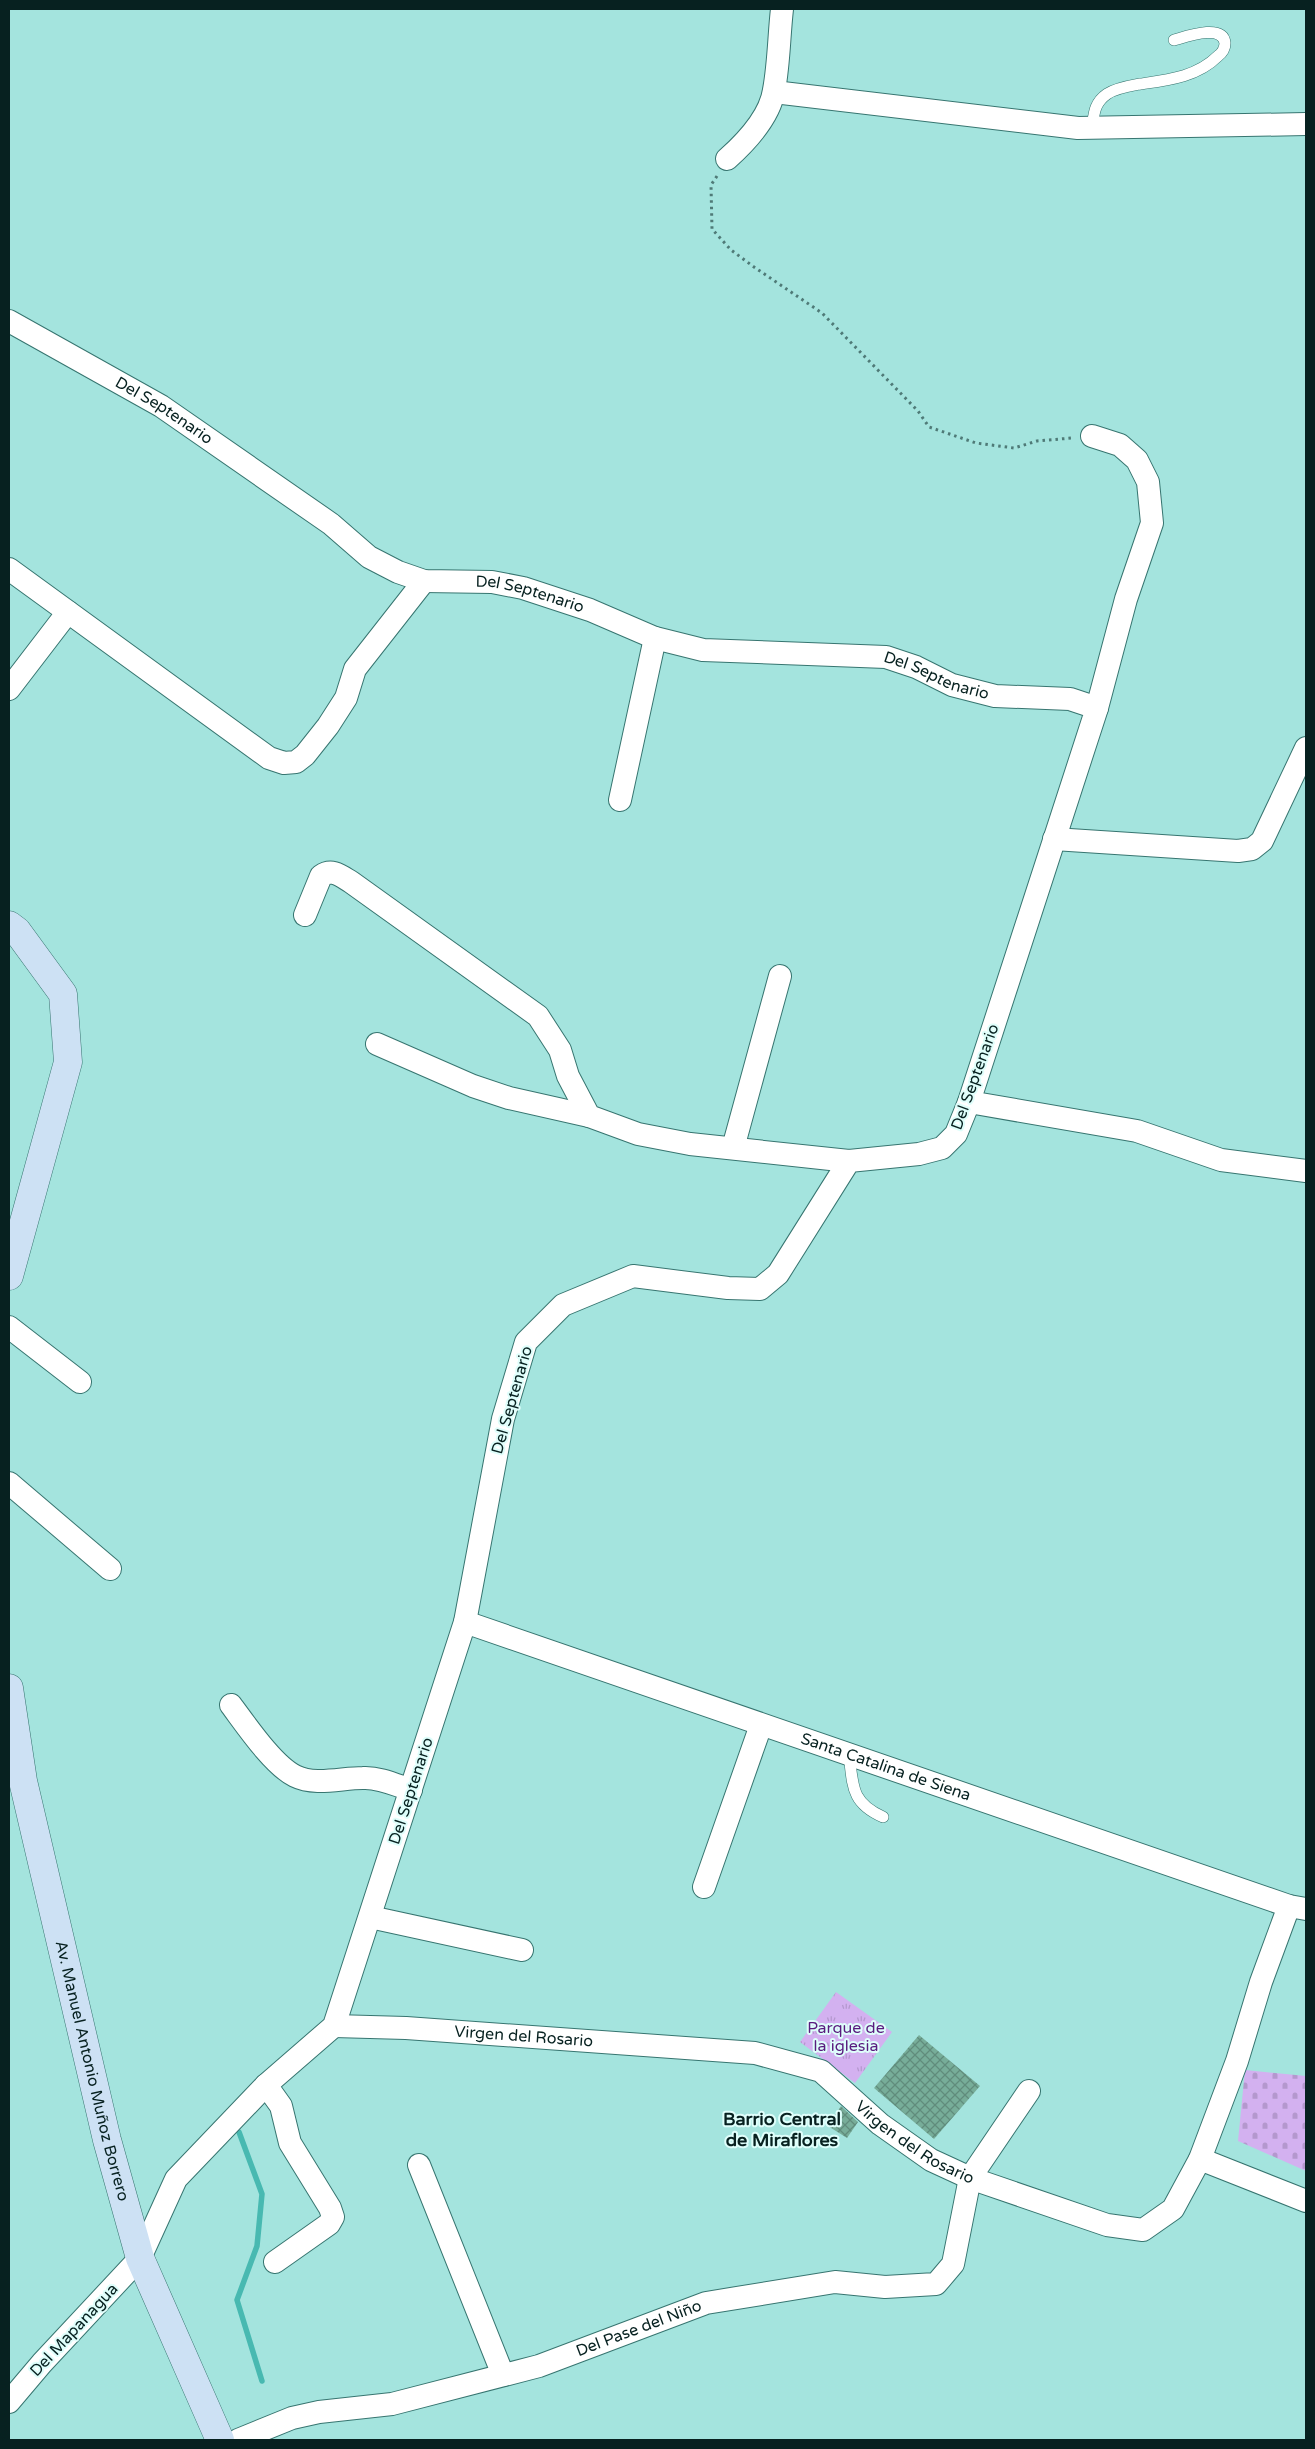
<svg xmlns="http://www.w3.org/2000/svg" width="1315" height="2449" viewBox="0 0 1315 2449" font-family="'Varela Round',sans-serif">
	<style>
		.grass { fill: url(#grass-tufts) }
		.cemetery { fill: url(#cemetery-stones) }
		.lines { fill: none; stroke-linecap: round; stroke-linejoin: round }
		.stream { stroke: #48b9b1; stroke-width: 5.5 }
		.building { fill: url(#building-cross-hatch) }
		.lane-casing { stroke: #377570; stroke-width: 12 }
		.street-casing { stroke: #377570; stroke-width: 24 }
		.secondary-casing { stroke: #377570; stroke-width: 29 }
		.path { stroke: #4f7a77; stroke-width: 3; stroke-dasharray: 2.5 4; stroke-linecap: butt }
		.lane { stroke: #fff; stroke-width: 11 }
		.street { stroke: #fff; stroke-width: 22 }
		.secondary { stroke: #cde1f4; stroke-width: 28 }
		.labels { text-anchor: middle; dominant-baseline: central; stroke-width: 4; stroke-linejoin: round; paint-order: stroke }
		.street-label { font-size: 16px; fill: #072120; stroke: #dffefb }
		.park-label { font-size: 16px; fill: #591b7e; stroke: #dffefb }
		.neighbourhood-label { font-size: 18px; font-weight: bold; fill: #072120; stroke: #dffefb }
	</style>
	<defs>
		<pattern id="grass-tufts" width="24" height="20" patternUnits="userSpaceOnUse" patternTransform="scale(1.25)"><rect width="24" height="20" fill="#d3b1f0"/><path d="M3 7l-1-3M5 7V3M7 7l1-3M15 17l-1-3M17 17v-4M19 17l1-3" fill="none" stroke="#b498ce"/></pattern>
		<pattern id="cemetery-stones" width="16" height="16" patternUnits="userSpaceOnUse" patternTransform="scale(1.25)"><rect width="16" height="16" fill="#d3b1f0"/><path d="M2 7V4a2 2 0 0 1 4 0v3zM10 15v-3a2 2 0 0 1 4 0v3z" fill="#b498ce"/></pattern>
		<pattern id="building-cross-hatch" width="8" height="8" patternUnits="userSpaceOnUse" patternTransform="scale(1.25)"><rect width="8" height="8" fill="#77ad99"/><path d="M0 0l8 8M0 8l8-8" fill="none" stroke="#608c7c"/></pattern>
	</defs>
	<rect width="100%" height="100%" fill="#a4e4de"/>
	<path class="grass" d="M836 1992 892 2032 855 2083 800 2042Z"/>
	<path class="cemetery" d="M1245 2070 1306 2076V2171L1238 2141Z"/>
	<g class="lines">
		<path class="stream" d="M239 2132 262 2194 257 2246 237 2300 262 2381"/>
	</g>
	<g class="building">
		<path d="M919 2035 980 2086 934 2139 874 2088Z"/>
		<path d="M841 2106 858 2122 847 2138 828 2126Z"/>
	</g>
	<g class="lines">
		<defs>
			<g id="lane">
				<path d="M1092 128C1094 114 1094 103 1107 94 1116 88 1129 86 1140 84 1168 80 1197 77 1218 56 1222 53 1225 48 1225 43 1223 23 1185 37 1174 40"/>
				<path d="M849 1754C853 1786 851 1803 883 1817"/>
			</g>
			<g id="street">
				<path d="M774 92 1078 128 1306 124"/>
				<path d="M727 159C746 142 770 117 774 90 779 63 779 35 782 9"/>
				<path id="s1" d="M9 321 161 406 331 524 369 557 398 572 424 581 492 582 523 588 590 610 655 638 703 650 886 657 916 667 952 685 995 696 1070 699 1097 708 969 1102 956 1134 942 1148 919 1154 849 1161 778 1274 760 1289 728 1288 633 1276 563 1305 526 1342 503 1419 465 1622 334 2026 266 2085 176 2179 140 2258 42 2363 9 2402"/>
				<path d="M1092 436 1120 445 1137 460 1148 482 1152 523 1126 599 1097 708"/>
				<path d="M9 569 269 758 284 763 296 762 305 755 328 726 346 698 355 669 424 581"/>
				<path d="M9 689 68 612"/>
				<path d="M620 800 655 638"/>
				<path d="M1054 839 1238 851 1252 849 1262 841 1306 748"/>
				<path d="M305 915 321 876C332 868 341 876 351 882L538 1016 560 1050 568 1076 589 1116 638 1134 690 1144 849 1161"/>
				<path d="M377 1044 473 1086 509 1098 589 1116"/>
				<path d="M969 1102 1137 1131 1221 1160 1306 1171"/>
				<path d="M733 1148 780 976"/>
				<path d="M9 1327 80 1382"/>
				<path d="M9 1483 110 1569"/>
				<path id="s2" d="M465 1622 1289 1906 1306 1909"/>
				<path d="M231 1705C246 1725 273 1765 295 1776 315 1786 341 1778 363 1778 379 1777 396 1785 411 1790"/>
				<path d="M704 1887 761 1725"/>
				<path d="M370 1917 522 1950"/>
				<path id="s3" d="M334 2026 406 2028 755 2053 821 2071 880 2124 931 2160 970 2178 1107 2225 1143 2230 1173 2209 1200 2159 1237 2061 1261 1982 1289 1906"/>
				<path d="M266 2085 281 2106 290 2143 330 2208 333 2217 329 2224 275 2262"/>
				<path d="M1200 2159 1306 2201"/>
				<path d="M419 2165 503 2375"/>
				<path id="s4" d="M238 2440 292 2418 319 2412 392 2404 539 2366 706 2303 835 2282 885 2287 936 2284 953 2264 970 2178 1029 2091"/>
			</g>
			<g id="secondary">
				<path d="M9 925 17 931 63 994 68 1062 9 1276"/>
				<path id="s5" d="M9 1688 23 1781 107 2140 140 2258 220 2440"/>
			</g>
		</defs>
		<use href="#lane" class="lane-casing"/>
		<use href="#street" class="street-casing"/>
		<use href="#secondary" class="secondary-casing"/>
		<path class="path" d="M717 176 711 185 712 229 731 250 754 267 822 313 918 411 929 427 976 443 1014 448 1037 441 1072 438"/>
		<use href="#lane" class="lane"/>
		<use href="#street" class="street"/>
		<use href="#secondary" class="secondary"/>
	</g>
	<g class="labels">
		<g class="street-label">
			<text stroke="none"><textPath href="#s1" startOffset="179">Del Septenario</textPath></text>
			<text stroke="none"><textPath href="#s1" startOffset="599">Del Septenario</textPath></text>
			<text stroke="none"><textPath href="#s1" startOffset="1019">Del Septenario</textPath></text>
			<text transform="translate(975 1077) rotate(-70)">Del Septenario</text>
			<text transform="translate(512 1400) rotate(-74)">Del Septenario</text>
			<text stroke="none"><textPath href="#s2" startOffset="445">Santa Catalina de Siena</textPath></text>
			<text transform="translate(411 1791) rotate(-72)">Del Septenario</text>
			<text stroke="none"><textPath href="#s3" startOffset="190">Virgen del Rosario</textPath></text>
			<text stroke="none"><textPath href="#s5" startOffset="392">Av. Manuel Antonio Muñoz Borrero</textPath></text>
			<text stroke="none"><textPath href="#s3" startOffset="609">Virgen del Rosario</textPath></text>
			<text stroke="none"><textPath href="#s4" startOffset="418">Del Pase del Niño</textPath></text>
			<text transform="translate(74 2330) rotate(-47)">Del Mapanagua</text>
		</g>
		<g class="park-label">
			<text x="846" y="2028">Parque de<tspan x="846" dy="18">la iglesia</tspan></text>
		</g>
		<g class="neighbourhood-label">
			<text x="782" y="2119">Barrio Central<tspan x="782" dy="21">de Miraflores</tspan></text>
		</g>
	</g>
	<rect width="1315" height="2449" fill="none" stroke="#072120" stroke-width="20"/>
</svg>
